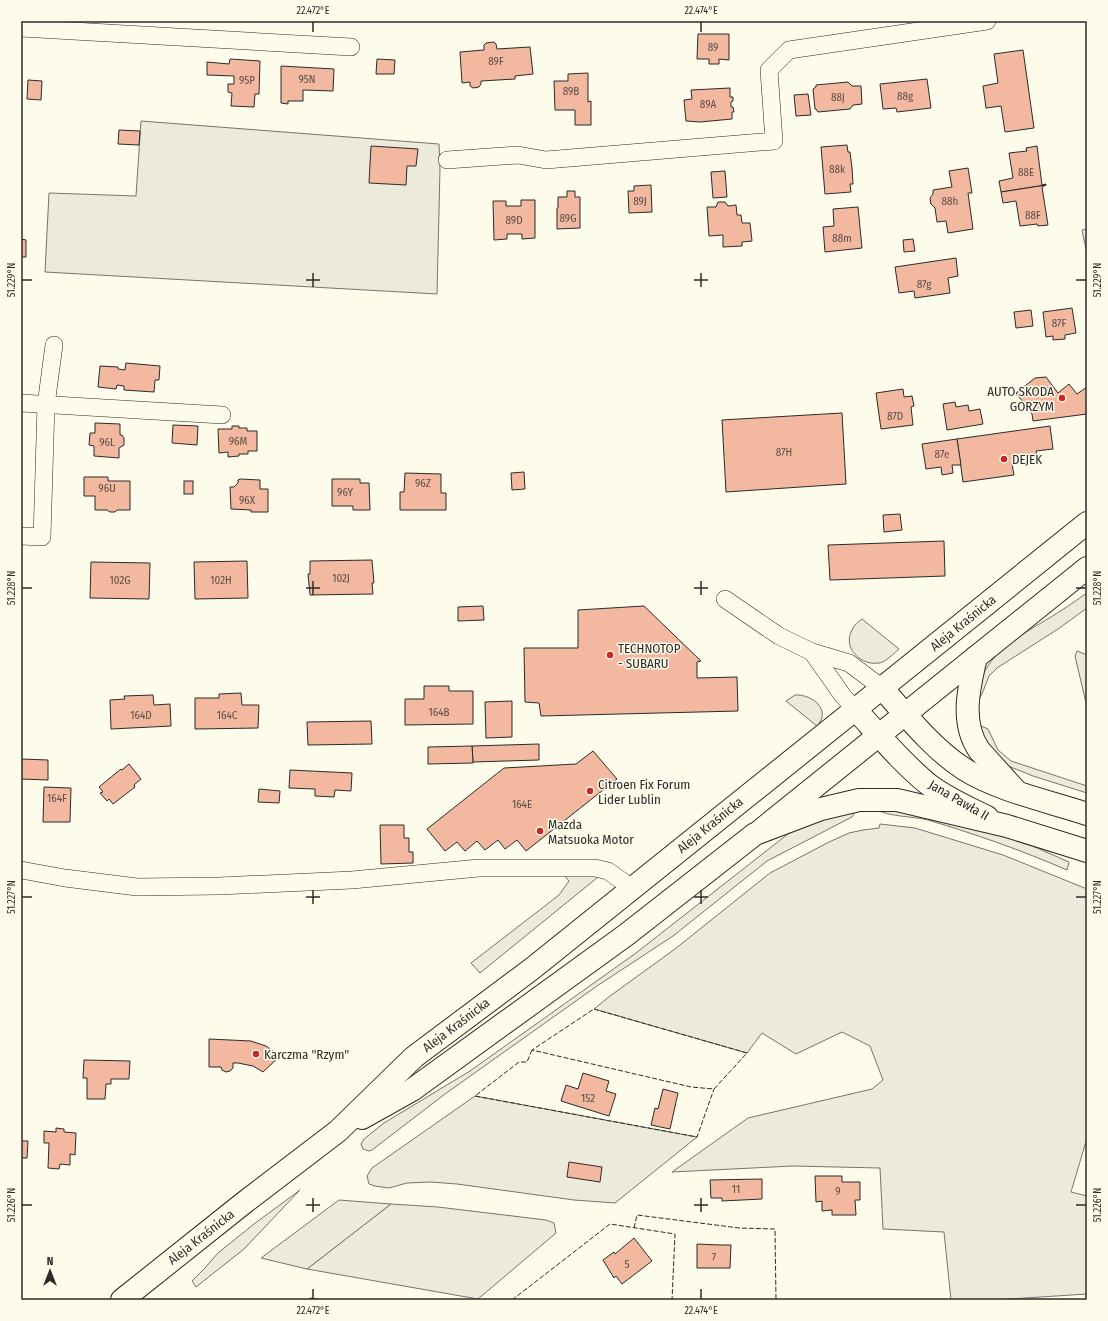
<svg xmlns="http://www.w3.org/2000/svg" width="1108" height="1321" viewBox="0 0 1108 1321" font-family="'Fira Sans Condensed',sans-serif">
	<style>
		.green { fill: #ecebdb; stroke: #74746e }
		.parking { fill: #eceadb; stroke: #74746e }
		.building { fill: #f2b8a0; stroke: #2b2b2b }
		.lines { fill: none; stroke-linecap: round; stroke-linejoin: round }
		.minor-casing { stroke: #2b2b2b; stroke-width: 18 }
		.secondary-casing { stroke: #2b2b2b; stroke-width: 24 }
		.primary-casing { stroke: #2b2b2b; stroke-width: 24 }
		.minor { stroke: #fdfbea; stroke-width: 17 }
		.secondary { stroke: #fdfbea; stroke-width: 22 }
		.primary { stroke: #fdfbea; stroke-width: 22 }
		.fence { stroke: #2b2b2b; stroke-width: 1; stroke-dasharray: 5 2; stroke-linecap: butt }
		.ticks { fill: none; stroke: #2b2b2b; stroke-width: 1.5 }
		.poi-dot { fill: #c62828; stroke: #fdfbea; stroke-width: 1.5 }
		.labels { text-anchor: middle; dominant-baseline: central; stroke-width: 3; stroke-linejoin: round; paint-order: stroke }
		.number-label { font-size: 11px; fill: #5d4e48 }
		.poi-label { font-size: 13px; fill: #2b2b2b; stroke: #fdfbea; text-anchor: start }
		.street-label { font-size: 13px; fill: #2b2b2b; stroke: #fdfbea }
		.neatline { fill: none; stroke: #2b2b2b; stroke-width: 1.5 }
		.ticks-label { font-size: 10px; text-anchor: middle; fill: #2b2b2b }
	</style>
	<rect width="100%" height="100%" fill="#fdfbea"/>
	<g class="green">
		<path d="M141 121 439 144 440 169 437 294 45 272 49 193 136 196Z"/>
		<path d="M1087 229V254L1082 230Z"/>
		<path d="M1087 593V608L1058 629 997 668 989 676 982 694 978 701C979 693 979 684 982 677 995 645 1035 628 1062 610 1070 605 1078 599 1087 593Z"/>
		<path d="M862 619 899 649C893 654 886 662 879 663 861 666 842 648 852 630 854 625 858 622 862 619Z"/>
		<path d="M795 695C812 694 832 710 817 726L786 701Z"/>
		<path d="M975 726H981L988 729 998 750 1011 761 1087 786V793L1033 776 1003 764 996 759Z"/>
		<path d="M906 807 1028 844 1069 862 1067 870C1021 850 975 834 928 820 916 817 888 816 880 811Z"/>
		<path d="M856 810 852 817 767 861 673 936 597 986 445 1094 372 1150 369 1151 363 1149 361 1144 364 1139 384 1123 470 1071 636 953 793 830 806 823Z"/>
		<path d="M880 824 915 828 1003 855 1087 889V1138L1071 1192 1087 1196V1294L994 1300H951L944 1232 883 1229 880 1168 793 1166 672 1172 748 1118 872 1089 883 1080 870 1046 842 1032 796 1054 762 1033 747 1053 594 1009 610 996 675 949 770 873 829 842 849 833 863 830 879 828Z"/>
		<path d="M475 1096 697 1137 615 1203 574 1200 457 1184 431 1182 407 1183 389 1188 375 1186 369 1184 367 1176 372 1168Z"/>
		<path d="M300 1190 244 1249 196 1287 192 1281 204 1269 218 1253 254 1224Z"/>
		<path d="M391 1204 438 1207 546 1220 554 1223 556 1233 478 1299 307 1269Z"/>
	</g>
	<g class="parking">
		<path d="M1077 651 1087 655V707L1075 656Z"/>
		<path d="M603 873 480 973 471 963 559 895 569 881 563 874Z"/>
		<path d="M339 1200 391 1204 307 1269 261 1258Z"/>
	</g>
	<g class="building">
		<path d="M698 34H729V60L719 59V64H709V59H697Z"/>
		<path d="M494 42 496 44 497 49 530 47 533 74 515 76V79L481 81V84L479 87 473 88 470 86V82L462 83 460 52 484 50V45L486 43Z"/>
		<path d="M1023 50 1034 128 1005 132 1001 106 986 108 983 86 998 83 994 54Z"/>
		<path d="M230 59 260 61 259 94H255L254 107 231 106 232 93 228 92V84H234V76L207 75V62L229 64Z"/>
		<path d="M377 59 395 60 394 74H376Z"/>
		<path d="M281 66 334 69 333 91 303 90V101H288V104L281 103Z"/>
		<path d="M588 73V102L591 101V125H575V110H555L554 81H568V74Z"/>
		<path d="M927 79 931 108 897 112 896 108 883 109 880 84Z"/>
		<path d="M28 80 42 81 41 100 27 99Z"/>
		<path d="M848 82 852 86H861L862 104 853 105 850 109 818 112 816 109H815L813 89 816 87V85Z"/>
		<path d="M730 88V97H733V101L731 102V107H733L734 112H732V119L700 122 686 121 684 100 692 99 691 90Z"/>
		<path d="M808 94 811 115 796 116 794 95Z"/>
		<path d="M119 130 140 131 139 145 118 144Z"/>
		<path d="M847 145 848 152H850L852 168 853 184H850L851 192 825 194 821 147Z"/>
		<path d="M371 146 418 149 416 166H407L406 185 369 183Z"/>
		<path d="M1037 146 1042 185 1046 184V185L1001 192 999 181 1013 178 1009 153 1027 151 1026 148Z"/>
		<path d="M968 168 972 193H968L973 229 948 233 946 221 937 222 935 208 931 204 930 198 933 194V190L952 187 949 171Z"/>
		<path d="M725 171 727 197 713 198 711 172Z"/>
		<path d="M651 185 652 212 629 213 628 191H634V186Z"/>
		<path d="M1046 185 1042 187 1048 225 1038 226 1037 224 1020 226 1016 201 1003 203 1001 192Z"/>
		<path d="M567 191H575V197H580V228L557 229V208H558V197H567Z"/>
		<path d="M521 200H535V238L522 239V234H507V239L494 240 493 201H506V206H521Z"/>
		<path d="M718 202H725L728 206 736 205 737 215H741L742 223H750L752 241 742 242V246L723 247V235L709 236 707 207H716Z"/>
		<path d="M858 207 862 248 825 252 823 227 834 226 833 209Z"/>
		<path d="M21 239 26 240V257H21Z"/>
		<path d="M913 239 915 251 904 252 903 240Z"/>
		<path d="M956 258 958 276 948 278 950 293 915 298 914 291 899 293 895 267Z"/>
		<path d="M1072 308 1076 333 1065 335V339L1053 340V336L1046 337 1043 312Z"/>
		<path d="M1031 310 1033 326 1016 328 1014 312Z"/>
		<path d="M126 363 160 366 159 380H155L154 392 124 390V386L117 385 116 389 98 387 100 366 118 367V369L125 370Z"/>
		<path d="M1046 377 1058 393 1069 384 1077 394 1087 387V414L1033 421 1032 414 1016 393 1035 378Z"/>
		<path d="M903 389 904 397 912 396 914 406 911 407 913 425 881 429 876 393Z"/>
		<path d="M955 402 956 407 968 405 969 411 980 409 983 424 947 430 943 404Z"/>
		<path d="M842 413 846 484 726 492 722 420Z"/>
		<path d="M95 423 120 424V435H122L124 438V445L119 448V458L94 456V446L89 445 90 433H95Z"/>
		<path d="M173 425 198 426 197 445 172 443Z"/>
		<path d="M232 426H239V428H247V431H257V451H248V454H239V456L228 457V452L219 453 218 429H232Z"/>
		<path d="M1050 426 1053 449 1036 451 1038 460 1012 464 1014 475 963 482 957 439Z"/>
		<path d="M957 439 961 465H952L953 473 942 475 941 467 926 469 922 444Z"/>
		<path d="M524 472 525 489 512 490 511 473Z"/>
		<path d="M405 473 441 474V493H446V510H400V492H404Z"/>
		<path d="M84 477H108V481H130V510H117L115 512H110L107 510H95V496H84Z"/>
		<path d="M240 479 260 480V489H268V512H251V510L231 509 230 487H234L238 483V480Z"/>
		<path d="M332 479H360V483H369L370 510H353V506H332Z"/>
		<rect x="184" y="481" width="9" height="13"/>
		<path d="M900 514 902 530 884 532 883 515Z"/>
		<path d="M944 541 945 576 830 580 828 545Z"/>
		<path d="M372 560 374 583H372L373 594 310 595 308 574H310V561Z"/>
		<path d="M247 561 248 598 195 599 194 562Z"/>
		<path d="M91 562 150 563 149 599 90 598Z"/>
		<path d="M483 606 484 620 458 621V607Z"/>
		<path d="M644 606 701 661 697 662V678L737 677 738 711 541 716 539 703 525 702 524 648H578V610Z"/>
		<path d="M424 686H449V691H473V724L405 725V699H424Z"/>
		<path d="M241 693 242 705H259L258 728 195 729V698H219V694Z"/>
		<path d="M153 695 154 705 170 704 171 726 111 729 110 700 125 699 124 696Z"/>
		<path d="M512 701V737L486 738 485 702Z"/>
		<path d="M371 721 372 744 308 745 307 722Z"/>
		<path d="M539 744V760L473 762 472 746Z"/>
		<path d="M472 746 473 763 428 764V747Z"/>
		<path d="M593 751 617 779 526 851 517 840 505 849 498 840 485 850 477 841 465 851 457 842 445 851 427 829 504 768 576 764Z"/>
		<path d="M21 759 48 760V780L21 779Z"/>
		<path d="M129 764 141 779 134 785 135 787 113 804 109 799 107 801 100 793 103 792 99 787 121 769 122 770Z"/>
		<path d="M290 770 352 773 351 791 335 790 334 797 315 796V789L289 788Z"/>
		<path d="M44 787 71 788 70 822H43Z"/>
		<path d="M259 789 280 791 279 803 258 802Z"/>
		<path d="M380 825H404V838H409V852H413V863L381 864Z"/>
		<path d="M209 1039 251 1041 266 1046 280 1056 263 1072 253 1066 238 1063H233V1068L230 1071 226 1072 222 1070 221 1067H209Z"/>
		<path d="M84 1060 130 1061 129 1079H111V1084H106L105 1099H87V1078H83Z"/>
		<path d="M583 1073 609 1081 606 1091 616 1094 609 1116 561 1101 566 1085 578 1089Z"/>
		<path d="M663 1089 678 1093 670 1129 651 1125 655 1108 658 1109Z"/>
		<path d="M56 1128 64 1129V1132L76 1133 75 1155 70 1154V1165L60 1164 59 1169 48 1168 49 1143H44V1131L56 1132Z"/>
		<path d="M21 1141H28L27 1158H21Z"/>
		<path d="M569 1162 602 1167 600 1182 567 1177Z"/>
		<path d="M815 1176H842V1182H860V1200H855L856 1215H832V1210L822 1211V1201L816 1202Z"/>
		<path d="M762 1179V1199L722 1201V1198H711L710 1180Z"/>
		<path d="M634 1238 652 1261 622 1284 616 1276 614 1278 603 1260 614 1252 615 1254Z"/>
		<path d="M697 1244 720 1245H731L730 1268H697Z"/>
		<path d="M310 1298 324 1300H310Z"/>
	</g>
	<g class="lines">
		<defs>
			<g id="minor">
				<path d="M21 28 351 47"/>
				<path d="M447 160 518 155 546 160 774 141 769 70 789 50 987 21"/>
				<path d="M21 403 222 415"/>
				<path d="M21 536 42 537 46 405 54 345"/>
				<path d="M725 599 779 636 812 652 849 663 882 688"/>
				<path d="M812 652 843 696 855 709"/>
				<path d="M21 870 65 878 137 887 219 886 352 880 479 868H595L608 871 632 888"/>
			</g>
			<g id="secondary">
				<path d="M976 657C969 687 960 722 979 750L1017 792"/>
				<path d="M882 688 1087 523"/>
				<path d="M855 709C878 734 902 763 928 784 946 798 967 807 987 817"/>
				<path d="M761 830 1087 568"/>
			</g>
			<g id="primary">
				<path d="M362 1118 412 1090 626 935 755 834 821 809 859 800H897L1007 826 1087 851"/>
				<path d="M122 1300 245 1202 338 1131 414 1057 533 968 882 688C907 716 932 748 964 769 999 791 1048 801 1087 814"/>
			</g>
		</defs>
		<use href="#minor" class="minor-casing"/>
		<use href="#secondary" class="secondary-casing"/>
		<use href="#primary" class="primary-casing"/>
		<use href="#minor" class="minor"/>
		<use href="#secondary" class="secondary"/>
		<use href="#primary" class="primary"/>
		<g class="fence">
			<path d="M594 1009 747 1053 714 1089 691 1087 532 1050Z"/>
			<path d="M532 1050 527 1062H519L475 1096 697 1137 714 1089"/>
			<path d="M634 1228 637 1215 739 1228 775 1229 776 1300"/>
			<path d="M512 1300 610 1224 675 1234 672 1300"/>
		</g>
	</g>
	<path class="ticks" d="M313 22V32M701 22V32M313 273V287M701 273V287M22 280H32M306 280H320M694 280H708M1076 280H1086M313 581V595M701 581V595M22 588H32M306 588H320M694 588H708M1076 588H1086M313 890V904M701 890V904M22 897H32M306 897H320M694 897H708M1076 897H1086M313 1198V1212M701 1198V1212M22 1205H32M306 1205H320M694 1205H708M1076 1205H1086M313 1289V1299M701 1289V1299"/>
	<g class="poi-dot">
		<circle cx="1062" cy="398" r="4"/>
		<circle cx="1004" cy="459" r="4"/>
		<circle cx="610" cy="655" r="4"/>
		<circle cx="590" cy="791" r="4"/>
		<circle cx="540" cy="831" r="4"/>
		<circle cx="256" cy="1054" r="4"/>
	</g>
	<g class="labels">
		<g class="number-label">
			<text x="713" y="47">89</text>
			<text x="496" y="61">89F</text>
			<text x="307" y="79">95N</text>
			<text x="247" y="80">95P</text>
			<text x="571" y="91">89B</text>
			<text x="905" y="96">88g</text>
			<text x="838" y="97">88j</text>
			<text x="708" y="104">89A</text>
			<text x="837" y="169">88k</text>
			<text x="1026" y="172">88E</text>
			<text x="640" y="201">89J</text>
			<text x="950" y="201">88h</text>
			<text x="1033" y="215">88F</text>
			<text x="568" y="218">89G</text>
			<text x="514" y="220">89D</text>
			<text x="842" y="238">88m</text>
			<text x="924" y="284">87g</text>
			<text x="1059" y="323">87F</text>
			<text x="895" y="416">87D</text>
			<text x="238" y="441">96M</text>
			<text x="107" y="442">96L</text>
			<text x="784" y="452">87H</text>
			<text x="942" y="454">87e</text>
			<text x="423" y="483">96Z</text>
			<text x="107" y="488">96U</text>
			<text x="345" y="492">96Y</text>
			<text x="247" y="500">96X</text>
			<text x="341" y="578">102J</text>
			<text x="120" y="580">102G</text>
			<text x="221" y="580">102H</text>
			<text x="439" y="712">164B</text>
			<text x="141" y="715">164D</text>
			<text x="227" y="715">164C</text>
			<text x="57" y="798">164F</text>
			<text x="522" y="804">164E</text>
			<text x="588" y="1098">152</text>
			<text x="736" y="1189">11</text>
			<text x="838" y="1191">9</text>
			<text x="714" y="1257">7</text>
			<text x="627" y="1264">5</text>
		</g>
		<g class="poi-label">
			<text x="1054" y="391" text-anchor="end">AUTO SKODA<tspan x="1054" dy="15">GORZYM</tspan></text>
			<text x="1012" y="459">DEJEK</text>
			<text x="618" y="648">TECHNOTOP<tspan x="618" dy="15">- SUBARU</tspan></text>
			<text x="598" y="784">Citroen Fix Forum<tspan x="598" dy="15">Lider Lublin</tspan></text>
			<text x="548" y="824">Mazda<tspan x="548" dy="15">Matsuoka Motor</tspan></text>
			<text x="264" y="1054">Karczma "Rzym"</text>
		</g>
		<g class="street-label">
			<text transform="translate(963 623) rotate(-39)">Aleja Kraśnicka</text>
			<text transform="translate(959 800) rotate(30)">Jana Pawła II</text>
			<text transform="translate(710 825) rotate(-39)">Aleja Kraśnicka</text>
			<text transform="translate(456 1025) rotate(-37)">Aleja Kraśnicka</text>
			<text transform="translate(201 1237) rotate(-38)">Aleja Kraśnicka</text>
		</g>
	</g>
	<rect width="1108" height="1321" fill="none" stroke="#fdfbea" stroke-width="44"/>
	<g transform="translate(50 1271)" stroke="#fdfbea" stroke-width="3" paint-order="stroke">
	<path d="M0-3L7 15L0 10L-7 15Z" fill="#2b2b2b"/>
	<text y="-6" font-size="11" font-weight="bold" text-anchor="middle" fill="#2b2b2b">N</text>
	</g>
	<rect x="22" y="22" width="1064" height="1277" class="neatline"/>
	<g class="ticks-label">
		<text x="313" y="14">22.472°E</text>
		<text x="701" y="14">22.474°E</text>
		<text transform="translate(11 280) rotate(-90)" y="4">51.229°N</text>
		<text transform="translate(1097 280) rotate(-90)" y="4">51.229°N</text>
		<text transform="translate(11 588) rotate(-90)" y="4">51.228°N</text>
		<text transform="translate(1097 588) rotate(-90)" y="4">51.228°N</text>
		<text transform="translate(11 897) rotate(-90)" y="4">51.227°N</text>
		<text transform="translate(1097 897) rotate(-90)" y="4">51.227°N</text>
		<text transform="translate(11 1205) rotate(-90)" y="4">51.226°N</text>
		<text transform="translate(1097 1205) rotate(-90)" y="4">51.226°N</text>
		<text x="313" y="1314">22.472°E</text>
		<text x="701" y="1314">22.474°E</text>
	</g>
</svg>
